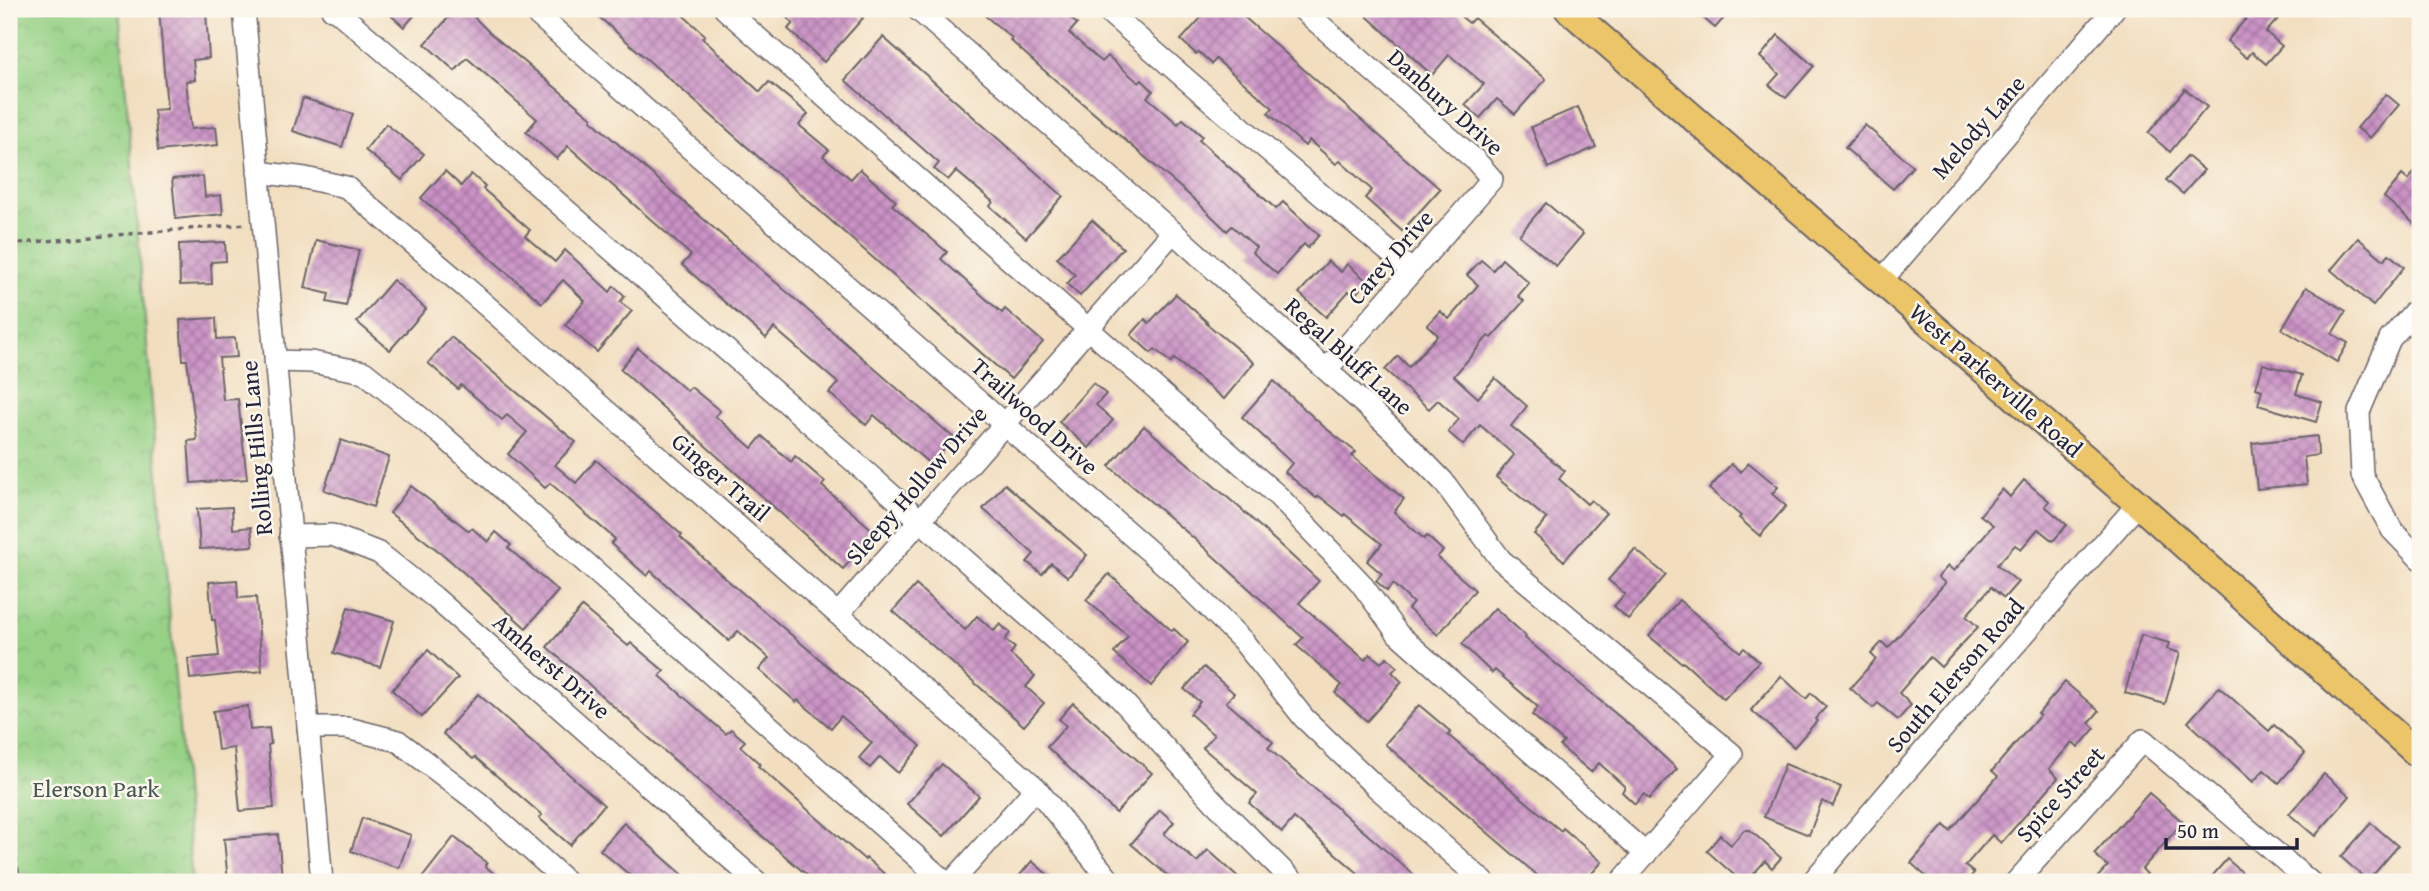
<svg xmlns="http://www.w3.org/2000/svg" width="2429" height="891" viewBox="0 0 2429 891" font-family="'Gentium Book Plus',serif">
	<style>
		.park { fill: url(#park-crowns); stroke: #5c7a60; stroke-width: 2 }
		.building { fill: url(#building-cross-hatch) }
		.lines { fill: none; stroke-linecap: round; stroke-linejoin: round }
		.minor-casing { stroke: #6b6469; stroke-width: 24 }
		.major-casing { stroke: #6b6469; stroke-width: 30 }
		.path { stroke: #6b6469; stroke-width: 3.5; stroke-dasharray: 5 5; stroke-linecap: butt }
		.minor { stroke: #fff; stroke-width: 21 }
		.major { stroke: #ecc569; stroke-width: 26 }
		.labels { text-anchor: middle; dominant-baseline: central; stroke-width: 5; stroke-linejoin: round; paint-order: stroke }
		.street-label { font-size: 24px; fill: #22223b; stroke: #fbf7ec }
		.park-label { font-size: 24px; fill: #455752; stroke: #fbf7ec }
	</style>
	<defs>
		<pattern id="park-crowns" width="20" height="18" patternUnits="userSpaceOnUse" patternTransform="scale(1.75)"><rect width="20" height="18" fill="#96d186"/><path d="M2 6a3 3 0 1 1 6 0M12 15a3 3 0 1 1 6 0" fill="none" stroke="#81b375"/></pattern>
		<pattern id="building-cross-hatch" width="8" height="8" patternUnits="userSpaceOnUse" patternTransform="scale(1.75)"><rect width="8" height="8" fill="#ca92c5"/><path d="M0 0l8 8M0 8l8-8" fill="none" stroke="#a477a1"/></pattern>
	</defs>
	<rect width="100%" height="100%" fill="#fbf7ec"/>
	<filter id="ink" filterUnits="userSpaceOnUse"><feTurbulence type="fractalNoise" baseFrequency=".0143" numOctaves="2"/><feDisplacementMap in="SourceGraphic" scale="14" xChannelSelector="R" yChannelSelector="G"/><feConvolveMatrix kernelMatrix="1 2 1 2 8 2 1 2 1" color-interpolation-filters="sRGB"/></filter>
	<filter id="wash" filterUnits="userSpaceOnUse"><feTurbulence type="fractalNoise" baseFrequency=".00686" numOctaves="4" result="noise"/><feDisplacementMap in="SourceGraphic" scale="28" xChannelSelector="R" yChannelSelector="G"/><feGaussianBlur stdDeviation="1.57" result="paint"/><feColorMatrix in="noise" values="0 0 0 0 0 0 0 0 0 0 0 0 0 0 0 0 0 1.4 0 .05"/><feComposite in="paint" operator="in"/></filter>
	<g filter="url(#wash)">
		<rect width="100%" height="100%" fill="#f2debf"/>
		<path class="park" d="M9 9H119L192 882H9Z"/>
		<g id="blocks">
			<g class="building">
				<path d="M159 9H189V13L206 11 209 58 193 60 195 80 186 81 191 129 216 127 218 145 158 151 154 110 167 109Z"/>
				<path d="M384 9H420L404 27Z"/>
				<path d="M456 9H466L490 33 592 118 591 120 645 168 954 438 931 465 874 415 866 425 829 393 838 383 774 328 766 338 682 265 691 255 568 146 557 159 526 132 537 119 467 58 455 71 425 44Z"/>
				<path d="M590 9H676L705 35 702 38 760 92 769 82 808 114 799 125 829 150 823 156 851 179 860 169 896 201 892 205 947 252 941 259 1002 313 1005 309 1043 342 1011 379Z"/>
				<path d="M777 9H852L863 18 824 62 788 29 793 23Z"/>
				<path d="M977 9H1061L1077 24 1069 33 1102 62 1108 56 1139 83 1142 80 1153 91 1147 97 1178 124 1183 119 1202 136 1199 140 1276 209 1283 202 1319 235 1308 248 1304 244 1277 274 1252 252 1256 247 1232 226 1227 231 1196 201 1039 66 1010 40 1012 38Z"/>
				<path d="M1209 9H1235L1440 189 1402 231 1365 198 1372 190 1340 161 1336 164 1309 140 1305 146 1268 113 1273 108 1216 59 1212 64 1199 52 1196 54 1181 40Z"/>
				<path d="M1359 9H1452L1469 23 1474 18 1546 79 1515 114 1497 99 1480 118 1465 105 1484 84 1449 55 1432 75Z"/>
				<path d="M1693 9H1732L1715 28Z"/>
				<path d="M2254 9H2287L2266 32 2282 46 2266 64 2252 52 2247 58 2227 41Z"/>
				<path d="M1778 35 1814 66 1786 98 1769 85 1779 74 1760 57Z"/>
				<path d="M883 37 1063 196 1026 238 990 206 993 202 956 171 948 180 934 169 939 163 845 80Z"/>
				<path d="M2185 89 2207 107 2170 152 2148 133Z"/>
				<path d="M2386 94 2399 105 2370 138 2357 128Z"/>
				<path d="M303 98 353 114 342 147 293 131Z"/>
				<path d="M1578 107 1596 147 1548 168 1531 127Z"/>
				<path d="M386 124 424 154 402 180 365 150Z"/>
				<path d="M1865 125 1913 166 1893 189 1845 148Z"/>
				<path d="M2187 156 2204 170 2183 194 2166 180Z"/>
				<path d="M2420 166V229L2384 197 2402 175 2408 180Z"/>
				<path d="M445 171 461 186 471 174 485 186 483 189 530 230 525 236 555 262 565 250 610 292 614 286 625 296 620 302 632 311 597 352 565 325 585 301 563 280 542 303 421 198Z"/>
				<path d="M203 176 205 197 221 195 223 214 176 219 172 179Z"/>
				<path d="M1546 203 1583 234 1556 266 1519 235Z"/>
				<path d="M1092 220 1123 248 1080 296 1067 284 1075 275 1057 258Z"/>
				<path d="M2358 238 2384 260 2389 254 2404 267 2373 306 2331 270Z"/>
				<path d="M316 240 359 250 346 306 327 302 329 294 305 288Z"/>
				<path d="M225 242 226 261 211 262 212 284 180 285 179 244Z"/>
				<path d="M1502 259 1529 283 1518 296 1524 301 1491 338 1488 336 1454 376 1478 398 1495 378 1527 406 1511 426 1565 471 1559 479 1587 504 1591 500 1606 513 1564 561 1534 534 1547 519 1496 477 1514 455 1480 425 1463 445 1448 432 1459 419 1438 400 1429 409 1385 370 1398 356 1409 367 1438 335 1427 325 1440 311 1449 319 1478 285 1467 275 1481 260 1493 270Z"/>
				<path d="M1328 261 1341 272 1347 264 1367 281 1354 296 1349 291 1326 317 1299 293Z"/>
				<path d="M393 280 426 309 390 350 357 322Z"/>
				<path d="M2306 287 2346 311 2332 334 2348 343 2337 362 2282 329Z"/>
				<path d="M1176 294 1207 322 1206 323 1254 363 1224 399 1174 359 1171 363 1155 349 1151 353 1131 335 1145 319 1149 323Z"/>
				<path d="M216 318 217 339 235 338 237 357 219 358 223 400 238 399 247 479 191 483 188 441 197 440 187 360H183L180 320Z"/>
				<path d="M451 337 576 442 555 465 576 483 596 460 682 535 680 537 725 578 921 746 898 773 880 757 870 768 859 758 872 743 841 716 831 728 798 700 796 702 759 670 769 658 738 631 729 641 651 571 647 576 611 544 615 539 550 483 545 488 508 454 527 432 507 415 502 420 461 385 458 389 428 363Z"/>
				<path d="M638 348 687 391 691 387 720 411 715 416 752 448 762 436 791 462 795 456 825 482 822 486 875 532 843 569 620 369Z"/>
				<path d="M2263 364 2302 375 2296 394 2322 402 2316 422 2258 405 2262 390 2256 388Z"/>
				<path d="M1274 381 1323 426 1356 452 1352 456 1404 499 1394 512 1424 539 1427 536 1443 551 1437 557 1475 590 1438 635 1408 609 1413 603 1393 584 1387 591 1376 581 1382 574 1367 561 1382 544 1345 514 1344 516 1319 496 1316 498 1285 472 1292 463 1242 417Z"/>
				<path d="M1093 383 1106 394 1096 405 1113 420 1089 448 1059 422Z"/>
				<path d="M1144 426 1241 509 1319 581 1299 603 1365 660 1370 654 1381 663 1387 657 1397 667 1392 672 1402 682 1367 721 1335 693 1342 685 1296 645 1303 638 1197 541 1109 466Z"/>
				<path d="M2317 436 2318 455 2304 457 2307 484 2257 489 2252 443Z"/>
				<path d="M341 440 389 457 373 507 324 490Z"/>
				<path d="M1749 463 1778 487 1772 494 1786 506 1760 536 1739 518 1741 516 1709 489 1731 464 1741 472Z"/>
				<path d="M2024 480 2049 501 2045 506 2067 525 2053 541 2038 529 2021 549 2015 545 1997 565 2018 582 2004 598 1991 587 1966 616 1978 627 1941 667 1930 657 1899 693 1911 705 1898 720 1878 703 1873 708 1850 688 1876 659 1871 654 1882 642 1888 648 1945 583 1938 577 1948 566 1954 571 1993 525 1980 515 2002 489 2010 497Z"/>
				<path d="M1005 484 1087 555 1068 577 1051 563 1042 574 1027 562 1034 554 983 509Z"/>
				<path d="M411 486 469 531 472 528 488 542 496 532 511 545 508 548 558 591 526 628 446 557 390 513Z"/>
				<path d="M232 507 233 529 251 527 253 546 200 549 197 509Z"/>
				<path d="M1635 549 1666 575 1628 619 1614 606 1625 594 1608 580Z"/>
				<path d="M1109 574 1172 631 1174 629 1188 642 1151 686 1114 653 1128 636 1086 600Z"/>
				<path d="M237 580 238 598 256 597 262 671 190 679 188 659 219 656 215 620H212L209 582Z"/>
				<path d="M916 585 965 630 977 616 994 631 1000 624 1010 633 1005 640 1015 648 1010 654 1035 676 1026 687 1044 703 1024 726 893 611Z"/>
				<path d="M1679 600 1740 652 1744 648 1759 661 1724 699 1683 662 1682 663 1649 636Z"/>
				<path d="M348 607 394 621 380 667 334 653Z"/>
				<path d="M582 607 628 646 631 643 664 671 660 676 726 734 731 729 745 741 740 746 760 764 758 766 865 860 866 858 894 882H815L640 730 547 647Z"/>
				<path d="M1495 608 1526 636 1525 638 1634 729 1677 769 1649 799 1644 794 1635 804 1622 792 1625 787 1599 763 1591 772 1560 746 1564 742 1532 715 1538 707 1495 670 1492 673 1462 644Z"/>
				<path d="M2141 635 2169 643 2167 649 2180 653 2165 704 2125 693Z"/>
				<path d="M428 650 458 678 422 717 392 690Z"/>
				<path d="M1204 667 1234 693 1226 702 1273 742 1268 748 1422 882H1349L1358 873 1294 818 1282 832 1249 803 1257 794 1203 748 1214 735 1190 714 1200 702 1184 689Z"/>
				<path d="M1781 676 1806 699 1811 693 1826 707 1815 719 1817 721 1794 747 1751 710Z"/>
				<path d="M2065 682 2099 711 2089 723 2095 728 2078 748 2072 742 2049 769 2058 778 2001 843 1992 835 1965 866 1974 873 1966 882H1932L1911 863 1944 825 1950 831 1998 776 1992 771 2040 715 2038 714Z"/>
				<path d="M2219 687 2269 731 2274 725 2305 753 2279 783 2264 770 2253 782 2188 722Z"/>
				<path d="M478 694 604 805 570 845 539 818 542 815 475 757 473 759 443 734Z"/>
				<path d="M1073 703 1152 773 1116 813 1047 747 1066 726 1059 719Z"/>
				<path d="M1419 705 1451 732 1448 735 1510 788 1561 831 1563 828 1602 862 1584 882H1545L1385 744Z"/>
				<path d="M248 706 250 730 269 728 271 744 268 745 274 808 240 811 234 748 218 750 213 711Z"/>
				<path d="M942 764 979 796 944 836 907 804Z"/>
				<path d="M1785 764 1841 787 1833 806 1822 801 1809 835 1764 817Z"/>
				<path d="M2324 774 2350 796 2315 836 2289 814Z"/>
				<path d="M2149 793 2183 822 2142 869 2147 874 2140 882H2093L2108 866 2094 854Z"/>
				<path d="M1160 810 1174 822 1164 834 1197 862 1208 850 1244 882H1175L1131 844Z"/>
				<path d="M362 818 411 835 399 868 351 851Z"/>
				<path d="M624 823 691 882H638L600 850Z"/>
				<path d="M2371 823 2398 846 2368 881 2341 857Z"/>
				<path d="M1744 830H1750L1781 858 1772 868 1765 861 1746 882H1742L1707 851 1720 835 1731 845Z"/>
				<path d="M278 834 282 878 228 882 224 839Z"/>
				<path d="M454 837 487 863 485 866 504 882H419Z"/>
				<path d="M2227 859 2253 882H2207Z"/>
				<path d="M1032 861 1056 882H1014Z"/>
			</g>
		</g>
	</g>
	<g filter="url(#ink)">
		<use href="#blocks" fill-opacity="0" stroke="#6b6469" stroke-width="2"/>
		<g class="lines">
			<defs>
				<g id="minor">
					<path d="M244 9 322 882"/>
					<path d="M332 9 336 10 392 58 850 458 1117 695 1214 802 1294 882"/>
					<path d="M531 9 1173 572 1242 640 1304 718 1374 785 1484 882"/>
					<path d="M725 9 1278 496 1360 582 1398 634 1646 854"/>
					<path d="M917 9 1173 232 1394 431 1443 481 1501 560 1732 754 1621 882"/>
					<path d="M1105 9 1269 151 1412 271"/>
					<path d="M1302 9 1476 161 1492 179 1327 369"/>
					<path d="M258 172 305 178 346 187 464 286 1036 788 1111 882"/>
					<path d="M1882 280 2114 9"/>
					<path d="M2420 305 2390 339 2359 412 2362 475 2392 530 2420 559"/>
					<path d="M275 361 311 362 364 372 442 435 945 882"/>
					<path d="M290 536 332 535 379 553 434 597 757 882"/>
					<path d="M838 614 1173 232"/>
					<path d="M308 728H347L398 741 478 802 567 882"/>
					<path d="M952 882 1036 788"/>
					<path d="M1812 882 1998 664 2138 504"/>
					<path d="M2016 882 2143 740 2310 882"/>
				</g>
				<path id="major" d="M1568 9 2138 504 2420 756"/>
			</defs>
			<use href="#minor" class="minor-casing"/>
			<use href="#major" class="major-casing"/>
			<g class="path">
				<path d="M9 244 247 224"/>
				<path d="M9 818 20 882"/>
			</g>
			<use href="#minor" class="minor"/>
			<use href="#major" class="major"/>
		</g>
	</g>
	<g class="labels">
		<g class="street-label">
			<text transform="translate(1446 102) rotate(42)">Danbury Drive</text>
			<text transform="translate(1978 127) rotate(-49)">Melody Lane</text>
			<text transform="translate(1390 257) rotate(-49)">Carey Drive</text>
			<text transform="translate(1349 356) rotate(42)">Regal Bluff Lane</text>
			<text transform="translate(1996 380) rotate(41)">West Parkerville Road</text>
			<text transform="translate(1035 416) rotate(42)">Trailwood Drive</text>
			<text transform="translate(256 448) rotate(-95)">Rolling Hills Lane</text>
			<text transform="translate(721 477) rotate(41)">Ginger Trail</text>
			<text transform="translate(916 485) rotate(-49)">Sleepy Hollow Drive</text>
			<text transform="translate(552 666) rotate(41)">Amherst Drive</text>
			<text transform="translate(1955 675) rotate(-49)">South Elerson Road</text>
			<text transform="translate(2060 794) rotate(-48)">Spice Street</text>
		</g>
		<g class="park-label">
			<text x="96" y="788">Elerson Park</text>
		</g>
	</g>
	<rect width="2429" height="891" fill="none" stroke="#fbf7ec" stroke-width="35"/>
	<path d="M2166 838v10h131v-10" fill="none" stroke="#22223b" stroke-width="3.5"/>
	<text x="2177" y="838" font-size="21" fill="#22223b" stroke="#fbf7ec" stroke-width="5" paint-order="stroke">50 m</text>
</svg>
